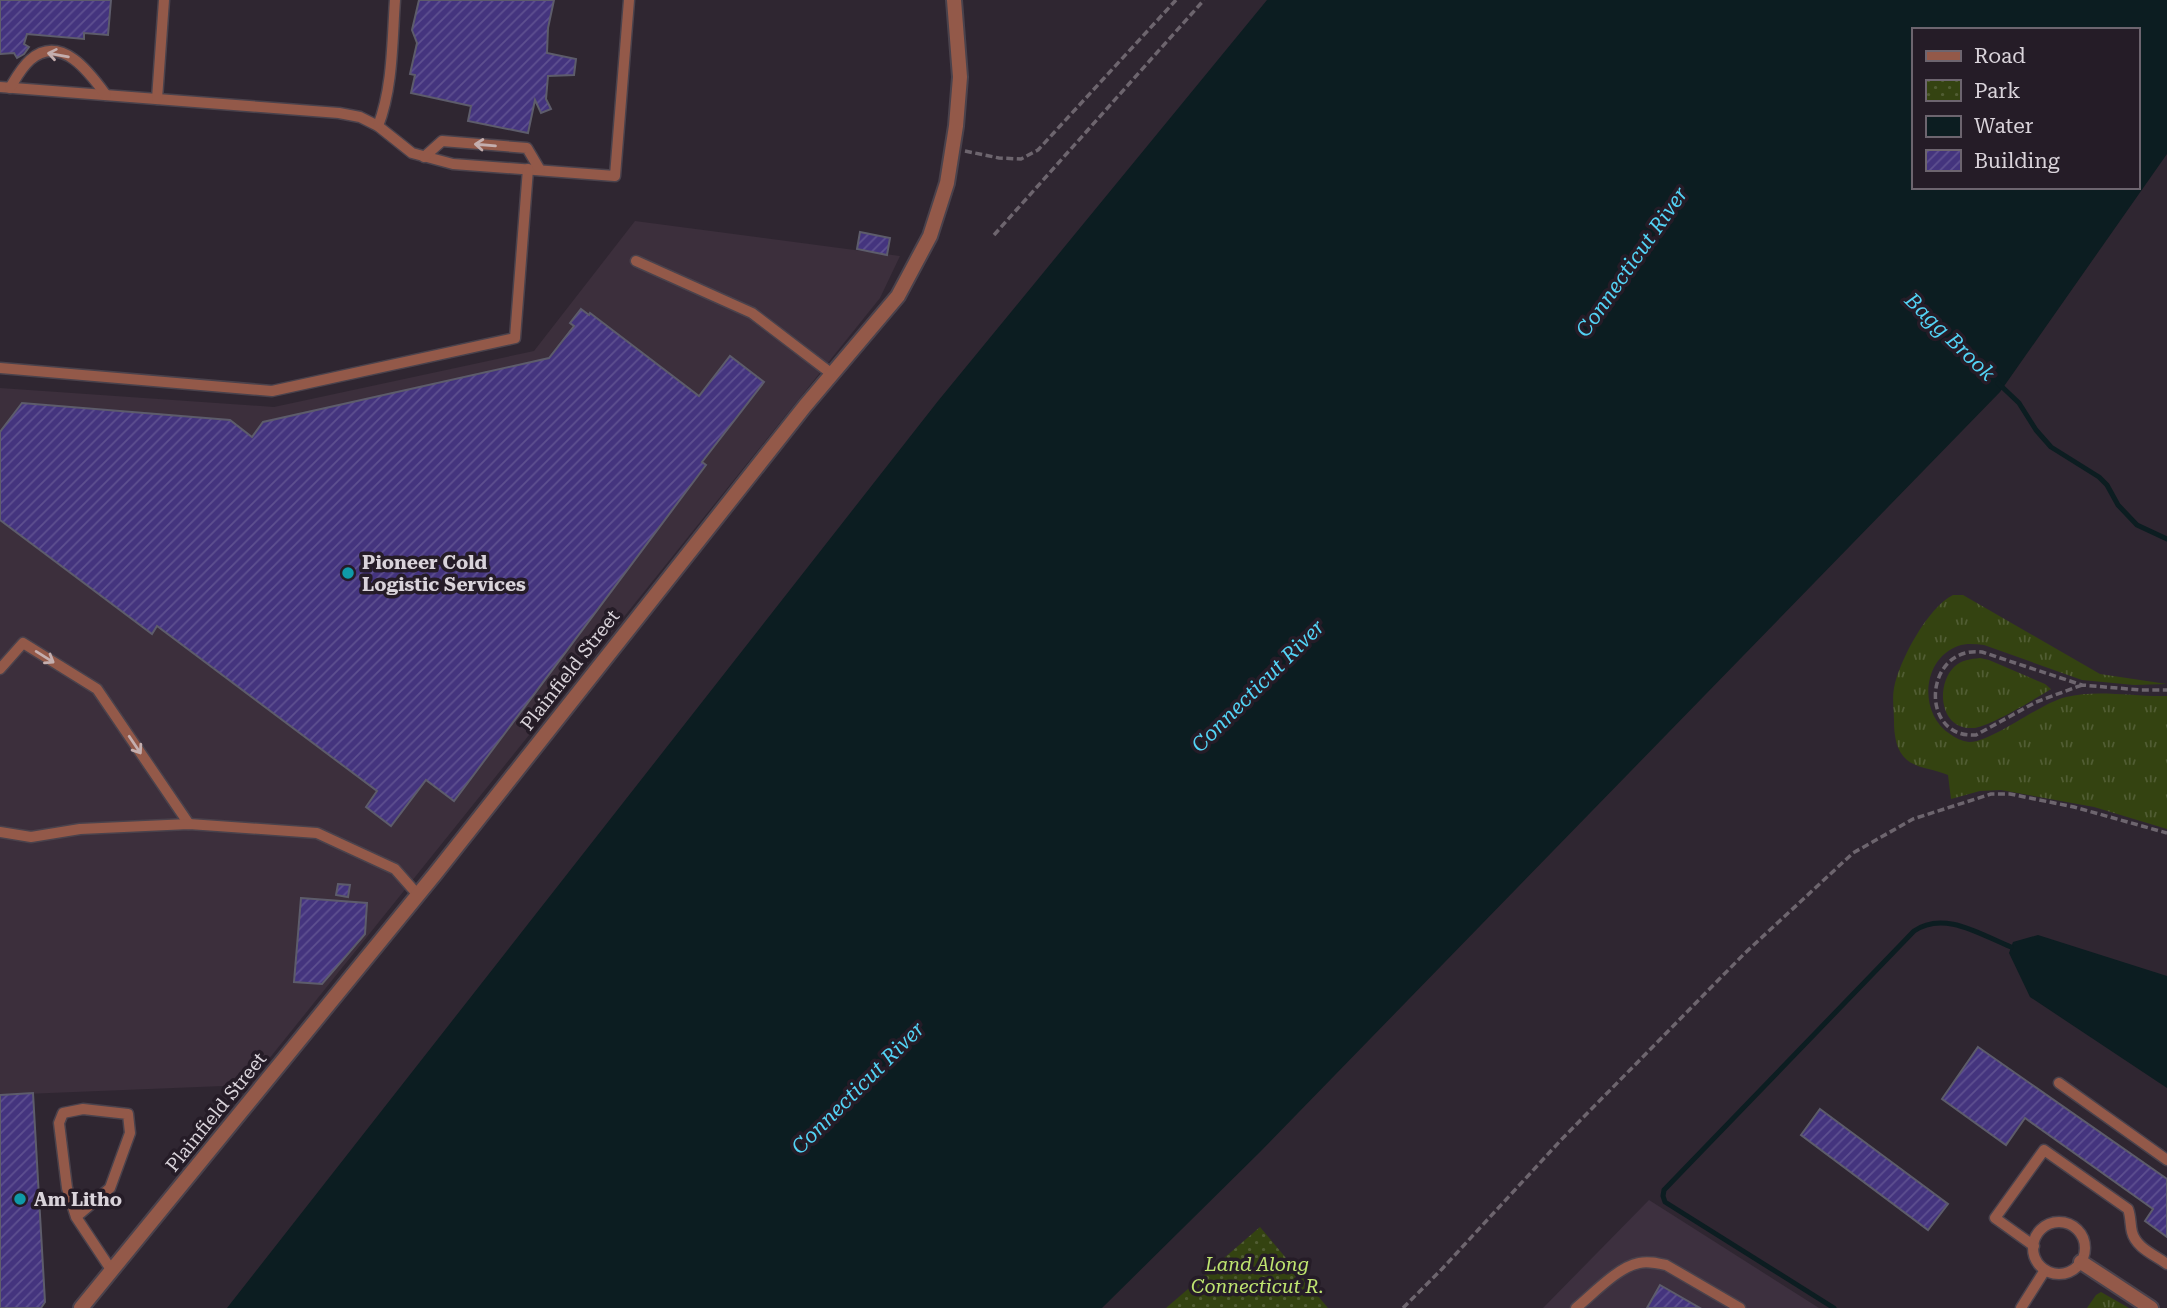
<svg xmlns="http://www.w3.org/2000/svg" width="2167" height="1308" viewBox="0 0 2167 1308" font-family="'Roboto Serif',serif">
	<style>
		.built { fill: #3d303f }
		.industrial { fill: #3c2f3c }
		.grass { fill: url(#grass-tufts) }
		.park { fill: url(#park-dots) }
		.water { fill: #0c1d21; fill-rule: evenodd }
		.lines { fill: none; stroke-linecap: round; stroke-linejoin: round }
		.stream { stroke: #0c1d21; stroke-width: 5 }
		.building { fill: url(#building-hatch); stroke: #5d5c6b; stroke-width: 2 }
		.service-casing { stroke: #4a424c; stroke-width: 13 }
		.minor-casing { stroke: #4a424c; stroke-width: 18 }
		.tertiary-casing { stroke: #4a424c; stroke-width: 18 }
		.path { stroke: #6d656e; stroke-width: 3.5; stroke-dasharray: 7 3.5; stroke-linecap: butt }
		.service { stroke: #935949; stroke-width: 10 }
		.minor { stroke: #935949; stroke-width: 14 }
		.tertiary { stroke: #935949; stroke-width: 14 }
		.oneway { stroke: #c4aeae }
		.culture-dot { fill: #0f9aa8; stroke: #251c27; stroke-width: 2.5 }
		.labels { text-anchor: middle; dominant-baseline: central; stroke-width: 7; stroke-linejoin: round; paint-order: stroke }
		.poi-label { font-size: 19px; font-weight: bold; fill: #d9d3da; stroke: #251c27; text-anchor: start }
		.street-label { font-size: 19px; fill: #d9d3da; stroke: #251c27 }
		.park-label { font-size: 19px; font-style: italic; fill: #bfe570; stroke: #251c27 }
		.water-label { font-size: 21px; font-style: italic; fill: #53d3f5; stroke: #251c27 }
	</style>
	<defs>
		<pattern id="grass-tufts" width="24" height="20" patternUnits="userSpaceOnUse" patternTransform="scale(1.75)"><rect width="24" height="20" fill="#344311"/><path d="M3 7l-1-3M5 7V3M7 7l1-3M15 17l-1-3M17 17v-4M19 17l1-3" fill="none" stroke="#515d33"/></pattern>
		<pattern id="park-dots" width="8" height="8" patternUnits="userSpaceOnUse" patternTransform="scale(1.75)"><rect width="8" height="8" fill="#344311"/><path d="M2 2h.1M6 6h.1" fill="none" stroke="#515d33" stroke-width="1.8" stroke-linecap="round"/></pattern>
		<pattern id="building-hatch" width="6" height="6" patternUnits="userSpaceOnUse" patternTransform="scale(1.75)"><rect width="6" height="6" fill="#44347e"/><path d="M-1 1l2-2M0 6l6-6M5 7l2-2" fill="none" stroke="#5e5090"/></pattern>
	</defs>
	<rect width="100%" height="100%" fill="#2f2631"/>
	<path class="built" d="M1649 1200 1819 1308H1543Z"/>
	<path class="industrial" d="M635 221 900 256 880 298 248 1085 0 1095V388L274 407 534 351Z"/>
	<g class="grass">
		<path d="M1953 595H1963L2100 674 2167 684 2134 685 2082 680 1984 645C1975 644 1966 643 1958 646 1922 659 1918 713 1950 734 1955 738 1962 741 1969 742 1991 743 2038 704 2066 697 2097 689 2135 697 2167 696V829L2094 807 2001 790 1980 791 1951 799 1948 775C1935 769 1918 769 1907 760 1896 751 1894 735 1894 721 1894 710 1892 698 1894 688 1899 661 1928 607 1953 595Z"/>
		<path d="M1980 658 1989 660 2045 684 2051 689C2037 698 1987 728 1973 728 1940 730 1935 686 1954 667 1961 660 1971 659 1980 658Z"/>
		<path d="M2101 1292 2129 1308H2087L2096 1295Z"/>
	</g>
	<path class="park" d="M1260 1227 1328 1308H1166Z"/>
	<g class="water">
		<path d="M1267 0H2167V154L2000 392 1260 1152 1102 1308H227L938 401ZM1913 30H2137V187H1913Z"/>
		<path d="M2038 935 2167 976V1088L2030 997 2009 953 2013 942Z"/>
	</g>
	<g class="lines">
		<g class="stream">
			<path d="M1998 383 2019 403 2036 430 2051 447 2099 477 2107 485 2118 505 2137 525 2167 539"/>
			<path d="M1834 1308 1665 1202 1663 1196 1664 1190 1914 931C1944 910 1981 935 2011 947"/>
		</g>
	</g>
	<g class="building">
		<path d="M0 0H111L108 35 84 33V39L27 34 24 44 29 47 24 54 17 58 14 53 0 54Z"/>
		<path d="M419 0H554L548 28 547 53 576 59 574 75 548 76 546 99 551 109 541 113 535 100 528 133 468 121 471 106 411 93 415 75 410 74 417 43 412 30Z"/>
		<path d="M860 232 890 238 887 255 857 249Z"/>
		<path d="M581 309 589 315 590 313 699 396 730 356 764 382 702 462 706 465 454 801 426 780 391 826 366 807 377 791 157 626 152 634 0 520V432L22 403 230 420 252 437 263 422 549 358 574 326 570 323Z"/>
		<path d="M338 884 350 885 348 897 336 895Z"/>
		<path d="M301 898 367 903 365 934 322 984 294 982Z"/>
		<path d="M1978 1047 2167 1179V1237L2145 1221 2153 1209 2025 1118 2006 1145 1942 1099Z"/>
		<path d="M33 1093 45 1302 41 1308H0V1095Z"/>
		<path d="M1820 1109 1948 1204 1928 1230 1801 1135Z"/>
		<path d="M1660 1285 1700 1308H1647Z"/>
	</g>
	<g class="lines">
		<defs>
			<g id="service">
				<path d="M0 87 339 113 360 117 378 126 412 153 453 164 615 176 629 0"/>
				<path d="M10 88C16 78 21 68 30 60 61 33 90 73 106 95"/>
				<path d="M157 99 164 0"/>
				<path d="M378 126C393 87 392 42 395 0"/>
				<path d="M424 157 442 141 527 148 540 170"/>
				<path d="M636 261 752 313 832 374"/>
				<path d="M0 368 272 391 515 338 528 169"/>
				<path d="M0 669 23 643 97 689 189 824"/>
				<path d="M0 832 31 837 80 829 189 824 317 833 395 869 418 895"/>
				<path d="M2059 1083 2167 1160"/>
				<path d="M76 1217 110 1188 130 1133 128 1114 83 1109 63 1113 59 1123 67 1188 76 1217 112 1271"/>
				<circle cx="2059" cy="1248" r="26"/>
				<path d="M2034 1246 1995 1218 2044 1150 2128 1209C2131 1217 2130 1224 2132 1232 2136 1248 2155 1255 2167 1264"/>
				<path d="M1576 1308C1593 1294 1618 1267 1639 1263 1648 1261 1657 1263 1666 1265L1740 1308"/>
				<path d="M2021 1308 2045 1270"/>
			</g>
			<path id="minor" d="M2081 1262 2151 1308"/>
			<path id="tertiary" d="M81 1308 435 874 805 406 898 296 930 236 947 183 956 126 960 77 954 0"/>
		</defs>
		<use href="#service" class="service-casing"/>
		<use href="#minor" class="minor-casing"/>
		<use href="#tertiary" class="tertiary-casing"/>
		<g class="path">
			<path d="M965 151 999 158 1021 159 1038 150 1176 0"/>
			<path d="M994 235 1204 0"/>
			<path d="M2082 685 2036 702 1976 735C1918 739 1924 645 1982 652L2082 685 2140 690H2167"/>
			<path d="M1403 1308 1442 1269 1561 1140 1745 953 1853 853 1913 819 1991 794H2010L2074 807 2167 833"/>
		</g>
		<use href="#service" class="service"/>
		<use href="#minor" class="minor"/>
		<use href="#tertiary" class="tertiary"/>
	</g>
	<defs><path id="oneway-shaft" d="M-6 0H5M1.5-3L5.5 0L1.5 3" fill="none" stroke-width="1.6" stroke-linecap="round" stroke-linejoin="round" transform="scale(1.75)"/></defs>
	<g class="oneway">
		<use href="#oneway-shaft" transform="translate(58 55) rotate(-170)"/>
		<use href="#oneway-shaft" transform="translate(485 145) rotate(-175)"/>
		<use href="#oneway-shaft" transform="translate(45 657) rotate(32)"/>
		<use href="#oneway-shaft" transform="translate(135 745) rotate(56)"/>
	</g>
	<g class="culture-dot">
		<circle cx="348" cy="573" r="7"/>
		<circle cx="20" cy="1199" r="7"/>
	</g>
	<g class="labels">
		<g class="poi-label">
			<text x="362" y="562">Pioneer Cold<tspan x="362" dy="22">Logistic Services</tspan></text>
			<text x="34" y="1199">Am Litho</text>
		</g>
		<g class="street-label">
			<text transform="translate(570 670) rotate(-52)">Plainfield Street</text>
			<text transform="translate(216 1112) rotate(-51)">Plainfield Street</text>
		</g>
		<g class="park-label">
			<text x="1257" y="1264">Land Along<tspan x="1257" dy="22">Connecticut R.</tspan></text>
		</g>
		<g class="water-label">
			<text transform="translate(1632 262) rotate(-55)">Connecticut River</text>
			<text transform="translate(1950 337) rotate(44)">Bagg Brook</text>
			<text transform="translate(1258 686) rotate(-45)">Connecticut River</text>
			<text transform="translate(858 1088) rotate(-45)">Connecticut River</text>
		</g>
	</g>
	<rect x="1912" y="28" width="228" height="161" fill="#251c27" stroke="#6d656f" stroke-width="2"/>
	<rect x="1926" y="51" width="35" height="10" fill="#935949" stroke="#6d656f" stroke-width="2"/>
	<text x="1974" y="63" font-size="21" fill="#d9d3da">Road</text>
	<rect x="1926" y="80" width="35" height="21" fill="url(#park-dots)" stroke="#6d656f" stroke-width="2"/>
	<text x="1974" y="98" font-size="21" fill="#d9d3da">Park</text>
	<rect x="1926" y="116" width="35" height="21" fill="#0c1d21" stroke="#6d656f" stroke-width="2"/>
	<text x="1974" y="133" font-size="21" fill="#d9d3da">Water</text>
	<rect x="1926" y="150" width="35" height="21" fill="url(#building-hatch)" stroke="#6d656f" stroke-width="2"/>
	<text x="1974" y="168" font-size="21" fill="#d9d3da">Building</text>
</svg>
